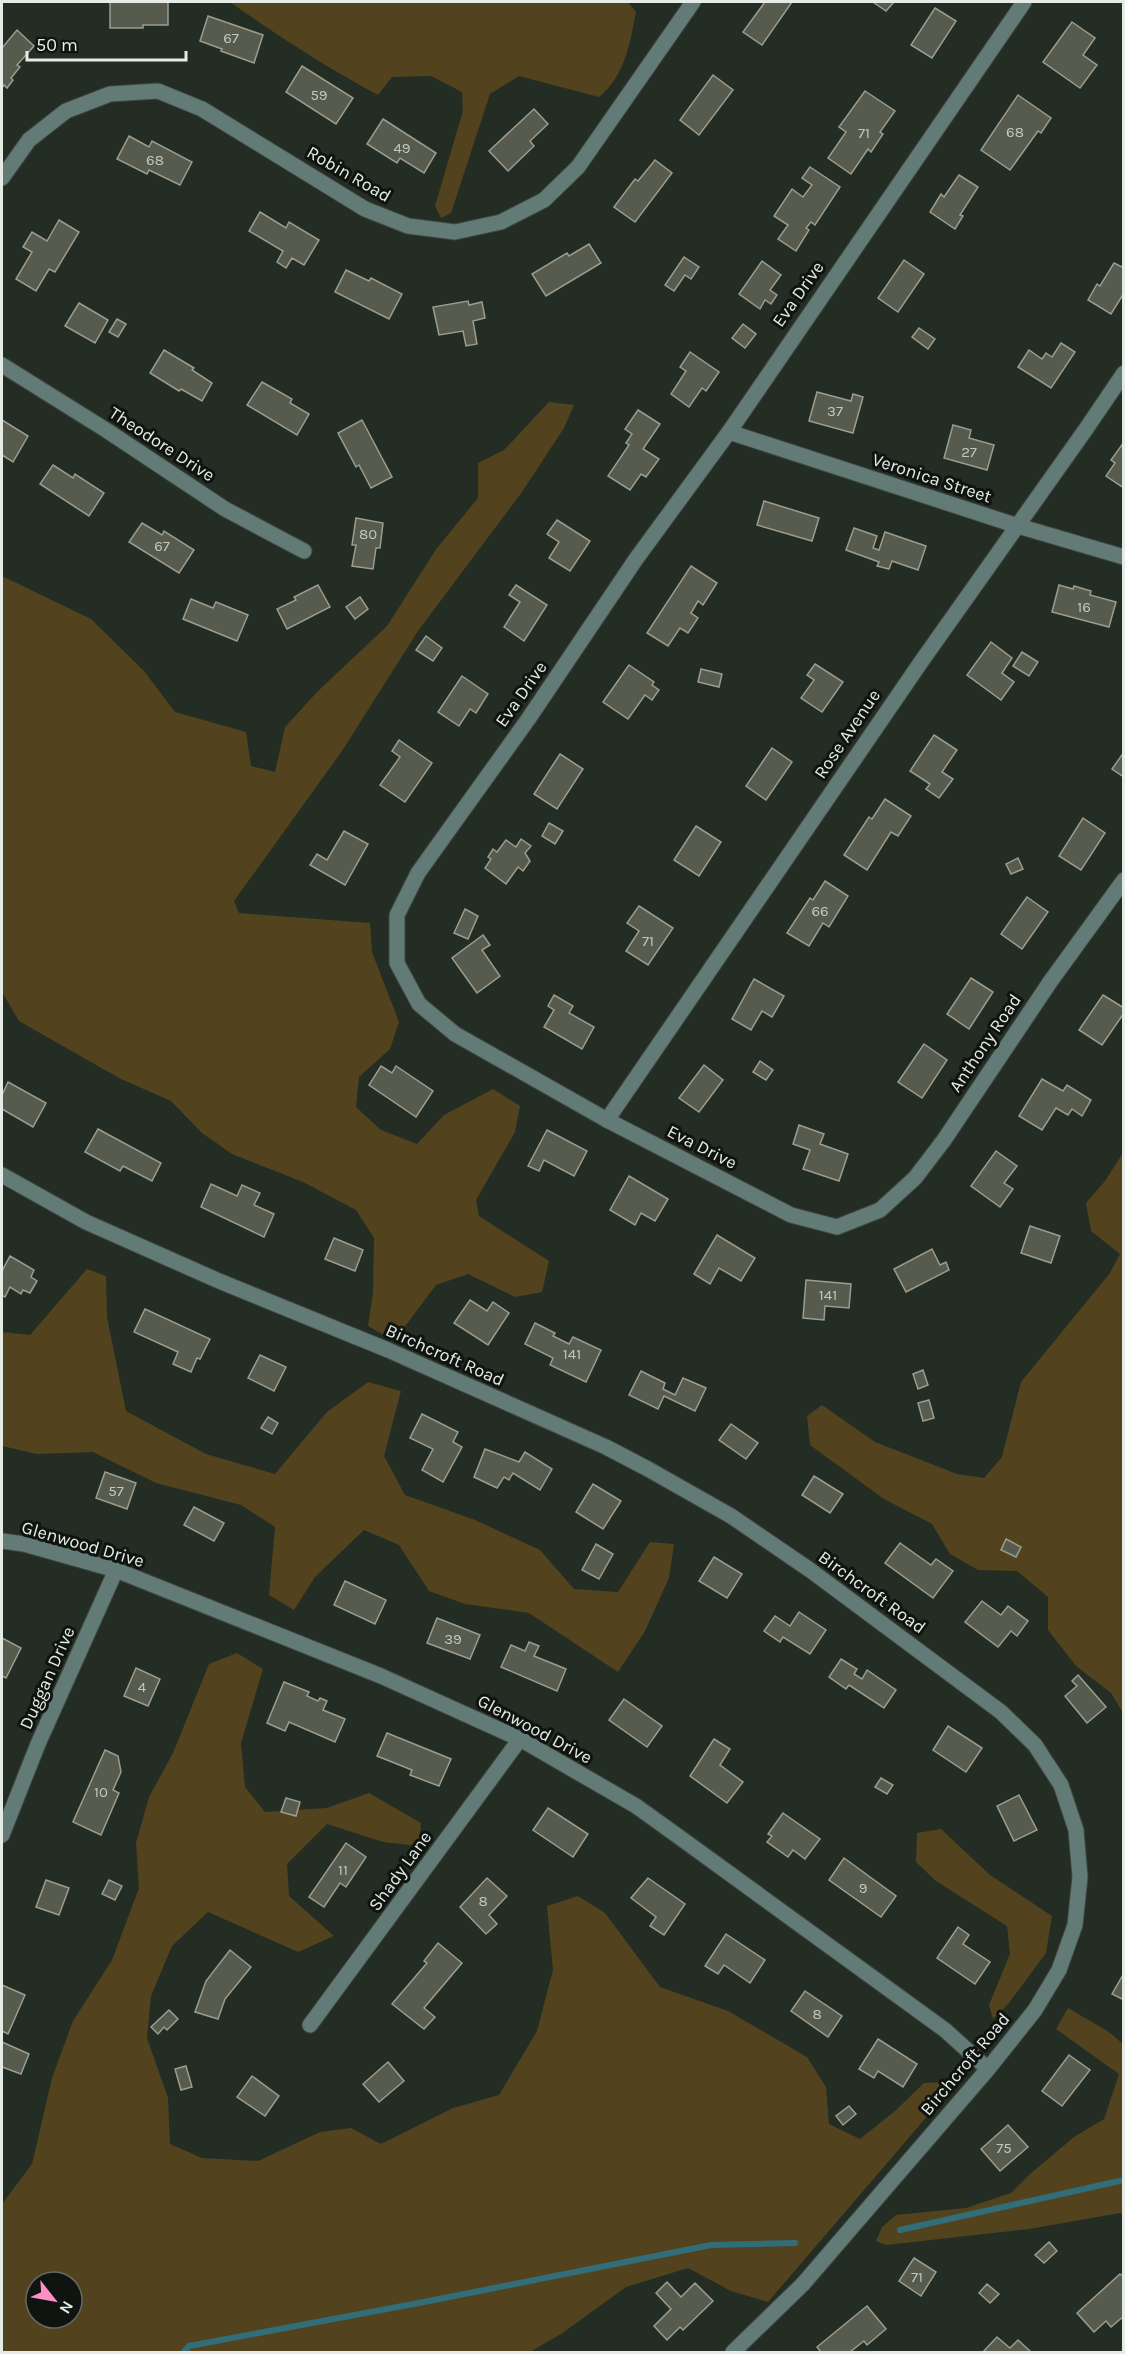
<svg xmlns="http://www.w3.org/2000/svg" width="1125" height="2354" viewBox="0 0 1125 2354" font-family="Karla,sans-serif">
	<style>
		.green { fill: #52431e; fill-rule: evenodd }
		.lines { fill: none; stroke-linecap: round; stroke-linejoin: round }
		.stream { stroke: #326e7a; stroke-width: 6 }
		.building { fill: #575b4d; stroke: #9a9d8f; stroke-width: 1.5 }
		.minor-casing { stroke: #3e483f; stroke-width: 17 }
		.minor { stroke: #637b76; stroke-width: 15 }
		.labels { text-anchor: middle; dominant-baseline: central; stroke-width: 6; stroke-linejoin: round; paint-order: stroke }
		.number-label { font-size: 15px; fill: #c2c8c0 }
		.street-label { font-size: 18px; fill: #e5ece6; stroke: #0f1410 }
	</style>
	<rect width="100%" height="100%" fill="#232d24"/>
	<g class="green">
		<path d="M230 2H628L636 12C630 43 625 76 599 97L519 76 490 94 451 213 441 218 435 206 463 111 462 92 431 76 392 77 378 95C326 67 278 36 230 2Z"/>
		<path d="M549 402 574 405 564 428 522 492 418 631 342 751 234 901 239 913 370 923 372 952 399 1022 390 1049 359 1077 356 1107 381 1130 417 1144 444 1115 493 1089 520 1106 515 1132 476 1200 479 1216 549 1261 542 1292 515 1297 468 1274 436 1285 394 1341 368 1326 373 1293 374 1238 356 1210 303 1182 232 1154 202 1133 171 1101 119 1078 19 1021 2 992V576L91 619 144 671 175 712 246 732 251 766 275 772 285 727 317 692 387 626 437 548 478 498V463L504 450Z"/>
		<path d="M1123 1153V1713L1111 1693 1076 1666 1048 1630V1597L1017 1571 978 1570 950 1554 932 1524 884 1499 810 1445 807 1416 822 1405 875 1442 957 1474 984 1478 1002 1457 1021 1382 1110 1273 1120 1254 1091 1231 1086 1203 1105 1181Z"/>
		<path d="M87 1269 106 1276 107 1317 126 1411 206 1454 275 1474 327 1412 368 1382 401 1391 384 1456 405 1495 475 1520 540 1550 574 1589 618 1592 650 1542 674 1544 669 1578 645 1631 618 1672 529 1613 465 1604 429 1591 399 1545 364 1530 315 1577 294 1610 269 1595 275 1527 241 1505 156 1483 93 1452 37 1454 2 1446V1332L30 1335Z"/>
		<path d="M237 1653 263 1669 241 1743 245 1787 265 1812 327 1808 369 1793 421 1823 419 1846 383 1842 327 1824 287 1864 289 1896 334 1936 298 1952 208 1912 172 1946 151 1996 147 2038 168 2098 170 2144 202 2158 258 2161 320 2132 351 2128 381 2144 453 2108 499 2095 537 2031 553 1970 547 1906 578 1896 605 1913 660 1987 728 2011 807 2057 826 2087 829 2124 860 2139 895 2111 924 2083 942 2082V2099L768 2302 731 2291 688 2268 626 2287 561 2334 530 2352H2V2204L32 2164 52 2078 73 2021 112 1960 139 1888 136 1843 149 1797 173 1753 209 1664ZM36 2282H72V2318H36Z"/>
		<path d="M941 1829 990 1875 1052 1916 1046 1953 1009 2003 993 2019 989 2005 1010 1954 1007 1926 936 1881 916 1862 917 1833Z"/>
		<path d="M1068 2008 1109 2032 1123 2044V2215L1120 2213 1029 2229 886 2245 876 2241 882 2227 896 2215 966 2208 1011 2193 1030 2174 1074 2137 1104 2119 1119 2074 1056 2029Z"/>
	</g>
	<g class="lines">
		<g class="stream">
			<path d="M900 2230 1124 2180"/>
			<path d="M184 2352 189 2346 424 2302 711 2245 795 2243"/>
		</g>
	</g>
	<g class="building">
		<path d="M110 2H168V25H143V28H110Z"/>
		<path d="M765 2H792L762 45 743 32Z"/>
		<path d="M873 2H894L886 11Z"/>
		<path d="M935 8 956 21 932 58 911 45Z"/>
		<path d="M208 16 263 35 254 63 221 51 222 49 200 41Z"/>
		<path d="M1072 22 1095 38 1083 55 1097 65 1080 88 1043 62Z"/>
		<path d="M17 30 34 46 17 65 20 67 11 78 13 80 7 88 4 85 2 88V48Z"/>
		<path d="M302 66 353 98 336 124 286 92Z"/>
		<path d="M713 75 733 90 699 135 680 120Z"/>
		<path d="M865 91 895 111 880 132 883 134 871 152 868 149 851 174 828 158 846 132 839 127Z"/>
		<path d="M1018 95 1051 118 1041 133 1038 131 1010 170 981 150Z"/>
		<path d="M534 109 548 124 530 141 534 146 508 171 489 151Z"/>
		<path d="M383 119 436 153 424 173 400 158 397 163 367 144Z"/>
		<path d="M129 136 149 147 152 141 192 162 180 185 149 170 147 174 117 159Z"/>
		<path d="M655 160 672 173 635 222 614 207 635 179 638 181Z"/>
		<path d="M810 167 840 187 815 225 811 222 806 228 809 230 796 251 778 239 788 225 774 216 792 189 803 197 812 185 802 178Z"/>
		<path d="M959 175 978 187 960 215 963 216 955 229 930 212 941 194 944 197Z"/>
		<path d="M260 212 286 228 289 222 319 240 304 265 292 258 286 268 277 262 283 251 249 231Z"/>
		<path d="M59 220 79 232 55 272 49 269 36 291 16 279 32 252 23 247 32 232 47 241Z"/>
		<path d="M589 244 601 263 546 296 532 274 567 253 569 256Z"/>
		<path d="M684 257 699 267 691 279 685 275 674 291 665 285Z"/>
		<path d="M904 260 924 274 898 312 878 298Z"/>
		<path d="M762 261 781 275 770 290 777 295 771 304 765 300 760 309 739 294Z"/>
		<path d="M1114 263 1124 268V293L1111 314 1088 300 1097 284 1100 286Z"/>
		<path d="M346 270 369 281 371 278 402 294 389 319 335 292Z"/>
		<path d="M468 301 469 305 482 302 485 318 473 321 477 344 466 346 463 331 439 335 433 307Z"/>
		<path d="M79 303 108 320 95 343 65 326Z"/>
		<path d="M117 319 126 324 118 337 109 332Z"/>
		<path d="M743 324 756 334 745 348 732 338Z"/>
		<path d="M919 328 935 339 928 349 912 337Z"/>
		<path d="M1061 343 1075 352 1051 388 1018 367 1029 350 1042 359 1046 353 1052 357Z"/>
		<path d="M164 350 194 368 192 370 212 383 202 401 181 389 179 391 150 373Z"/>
		<path d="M690 352 719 372 706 391 702 388 689 407 671 394 686 371 680 367Z"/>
		<path d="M262 382 292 399 290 403 309 414 297 435 247 405Z"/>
		<path d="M817 392 851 401 853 394 863 397 853 433 809 421Z"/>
		<path d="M638 410 660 424 643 449 659 459 646 477 641 474 630 490 608 476 629 445 626 443 632 434 625 429Z"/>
		<path d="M2 420 28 436 13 462 2 455Z"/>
		<path d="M362 420 392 477 371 488 359 465 356 467 338 433Z"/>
		<path d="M953 425 971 430 969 438 994 445 987 470 944 458Z"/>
		<path d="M1124 442V488L1106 476 1115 463 1111 460Z"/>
		<path d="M53 465 73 478 75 474 104 493 89 516 40 484Z"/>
		<path d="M764 501 819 518 812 541 757 525Z"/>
		<path d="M356 518 383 523 380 548H376L373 569 352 566 356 545H352Z"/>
		<path d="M557 520 590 541 570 571 549 558 559 542 547 534Z"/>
		<path d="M142 523 162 535 164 531 194 550 179 573 129 542Z"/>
		<path d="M854 528 877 536 873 548 879 550 885 532 926 546 918 570 892 561 889 569 877 566 879 562 846 550Z"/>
		<path d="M691 566 717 583 703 605 698 601 691 613 698 618 688 633 680 628 668 646 647 633Z"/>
		<path d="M318 585 330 607 287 629 277 609 296 600 294 597Z"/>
		<path d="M516 585 547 605 524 641 504 627 520 602 509 595Z"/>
		<path d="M1059 585 1073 589 1074 586 1091 591 1090 595 1116 602 1109 627 1052 612Z"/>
		<path d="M360 597 368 609 355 619 346 607Z"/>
		<path d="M191 599 213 608 216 602 248 615 237 641 183 619Z"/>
		<path d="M426 636 442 648 433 661 416 650Z"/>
		<path d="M991 642 1012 658 1002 673 1014 682 1001 700 967 675Z"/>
		<path d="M1022 652 1038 662 1029 676 1013 666Z"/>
		<path d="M815 664 843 682 822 712 801 698 814 680 807 675Z"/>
		<path d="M629 665 654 682 652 685 659 690 652 700 645 695 628 719 603 702Z"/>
		<path d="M701 669 722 674 719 687 698 682Z"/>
		<path d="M462 676 488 694 476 713 470 709 459 726 438 712Z"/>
		<path d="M934 735 957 750 942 772 953 779 939 798 926 789 930 784 910 771Z"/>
		<path d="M399 740 432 763 405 802 380 785 400 757 392 751Z"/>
		<path d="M772 748 792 762 766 800 746 786Z"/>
		<path d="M1124 752V777L1112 769Z"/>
		<path d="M560 754 583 769 557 809 534 794Z"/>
		<path d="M885 799 911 816 898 836 891 832 867 870 844 855 869 817 872 819Z"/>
		<path d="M1083 818 1105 833 1081 870 1059 856Z"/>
		<path d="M549 823 563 831 555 844 542 836Z"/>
		<path d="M696 826 721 842 699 876 674 860Z"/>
		<path d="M344 831 368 844 345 885 310 865 317 854 327 860Z"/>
		<path d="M521 839 531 846 525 853 530 861 523 871 518 867 506 884 485 868 491 859 488 857 493 849 497 852 506 840 516 847Z"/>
		<path d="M1018 858 1023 869 1011 874 1006 864Z"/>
		<path d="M825 881 848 896 829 927 823 923 809 946 787 933 810 898 813 900Z"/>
		<path d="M1027 897 1048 912 1022 949 1001 934Z"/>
		<path d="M639 906 673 928 648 965 626 951 639 931 627 923Z"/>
		<path d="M465 909 478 916 468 939 454 933Z"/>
		<path d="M483 935 490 945 482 950 500 976 477 993 452 958Z"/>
		<path d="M971 978 993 992 969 1029 947 1014Z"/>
		<path d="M754 979 784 996 772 1017 762 1011 751 1030 732 1019Z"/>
		<path d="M554 995 573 1006 569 1013 594 1027 582 1049 544 1027 554 1010 548 1006Z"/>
		<path d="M1103 995 1124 1008V1013L1102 1045 1079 1030Z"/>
		<path d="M924 1044 947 1060 922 1098 898 1082Z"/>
		<path d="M760 1061 773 1070 766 1080 753 1072Z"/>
		<path d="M704 1065 723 1080 699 1112 679 1098Z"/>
		<path d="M381 1066 392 1073 396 1066 433 1091 416 1117 369 1085Z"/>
		<path d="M1042 1079 1063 1091 1067 1085 1091 1100 1082 1116 1072 1109 1068 1115 1056 1108 1042 1130 1019 1116Z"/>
		<path d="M8 1082 46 1103 33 1127 2 1109V1095Z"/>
		<path d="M799 1125 824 1134 820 1144 848 1154 839 1181 803 1169 810 1150 793 1144Z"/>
		<path d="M98 1129 161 1163 152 1181 123 1166 120 1171 85 1152Z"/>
		<path d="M547 1130 587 1151 574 1176 544 1160 539 1171 528 1166Z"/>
		<path d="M996 1151 1017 1166 1004 1183 1013 1189 1000 1207 971 1186Z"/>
		<path d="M629 1176 668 1199 655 1221 641 1213 635 1225 610 1210Z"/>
		<path d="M211 1184 237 1196 242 1185 260 1193 254 1205 274 1214 264 1237 201 1207Z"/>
		<path d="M1030 1226 1060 1236 1051 1263 1021 1253Z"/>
		<path d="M717 1235 755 1258 741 1281 719 1268 710 1284 694 1274Z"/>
		<path d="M334 1238 363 1250 355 1271 325 1259Z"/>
		<path d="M932 1249 940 1265 946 1262 949 1270 906 1292 894 1269Z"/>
		<path d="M10 1256 34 1270 31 1277 37 1281 30 1293 23 1290 21 1294 10 1287 5 1297 2 1295V1271Z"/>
		<path d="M806 1280 851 1284 849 1308 825 1306 824 1320 803 1318Z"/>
		<path d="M470 1300 487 1311 493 1302 509 1313 488 1345 454 1323Z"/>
		<path d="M145 1309 210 1339 200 1359 197 1358 191 1372 173 1364 178 1352 134 1332Z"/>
		<path d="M535 1323 555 1333 553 1336 569 1344 573 1337 601 1350 586 1382 550 1365 553 1358 525 1344Z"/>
		<path d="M260 1355 286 1367 274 1391 248 1378Z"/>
		<path d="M923 1370 928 1385 918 1389 913 1374Z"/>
		<path d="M641 1371 665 1383 663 1389 675 1395 683 1378 706 1388 695 1411 664 1396 658 1409 629 1395Z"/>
		<path d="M929 1400 934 1418 923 1421 918 1403Z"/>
		<path d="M422 1414 458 1432 453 1442 462 1447 443 1482 422 1470 433 1449 410 1438Z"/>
		<path d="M268 1417 278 1423 272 1434 261 1428Z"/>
		<path d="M731 1424 758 1443 746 1459 719 1440Z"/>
		<path d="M485 1449 519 1462 525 1452 552 1469 540 1490 513 1473 509 1480 504 1477 497 1488 474 1477Z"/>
		<path d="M105 1472 136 1483 127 1509 96 1498Z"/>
		<path d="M814 1476 843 1494 830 1513 802 1495Z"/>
		<path d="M593 1484 621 1501 603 1529 576 1512Z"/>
		<path d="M194 1507 224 1523 214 1541 184 1525Z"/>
		<path d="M1006 1539 1021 1547 1016 1557 1001 1550Z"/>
		<path d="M900 1543 931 1565 936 1559 953 1571 933 1598 885 1563Z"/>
		<path d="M596 1544 613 1554 599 1579 582 1570Z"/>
		<path d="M714 1557 742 1574 727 1598 699 1581Z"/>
		<path d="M345 1581 386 1600 375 1624 334 1605Z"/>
		<path d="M982 1601 1001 1615 1008 1606 1028 1621 1017 1636 1011 1631 998 1647 965 1622Z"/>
		<path d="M799 1612 826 1630 810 1654 783 1637 780 1642 764 1631 775 1616 790 1626Z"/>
		<path d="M437 1618 480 1635 470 1659 427 1643Z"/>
		<path d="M2 1638 21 1648 6 1678 2 1676Z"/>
		<path d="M529 1642 539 1646 534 1656 566 1669 557 1691 501 1667 511 1645 525 1651Z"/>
		<path d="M841 1659 857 1669 854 1674 862 1679 867 1670 896 1690 884 1708 849 1685 846 1689 829 1677Z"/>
		<path d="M136 1668 160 1679 148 1706 124 1696Z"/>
		<path d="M1078 1675 1106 1707 1087 1723 1065 1696 1077 1686 1072 1681Z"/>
		<path d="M284 1682 309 1692 307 1696 318 1701 320 1698 327 1701 323 1710 345 1719 335 1742 289 1722 285 1731 267 1723Z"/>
		<path d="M624 1699 662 1726 647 1747 609 1720Z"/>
		<path d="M948 1726 982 1748 966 1772 933 1750Z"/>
		<path d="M387 1733 451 1759 439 1786 410 1775 412 1770 377 1756Z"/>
		<path d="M714 1739 730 1749 720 1765 743 1782 727 1803 690 1776Z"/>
		<path d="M105 1750 118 1756 121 1772 113 1790 119 1793 101 1835 73 1822Z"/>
		<path d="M881 1778 893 1785 887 1794 875 1787Z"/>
		<path d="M1019 1795 1037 1830 1014 1841 997 1806Z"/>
		<path d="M286 1798 300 1802 296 1816 281 1812Z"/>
		<path d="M548 1808 588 1834 573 1857 533 1830Z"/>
		<path d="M783 1813 820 1839 805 1859 793 1850 788 1857 767 1842 772 1836 768 1834Z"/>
		<path d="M346 1843 366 1857 346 1887 340 1883 324 1907 309 1897Z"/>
		<path d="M844 1858 896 1896 881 1917 829 1880Z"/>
		<path d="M487 1878 507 1896 489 1915 497 1924 486 1934 460 1907Z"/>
		<path d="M648 1878 685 1904 664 1935 650 1926 656 1917 631 1898Z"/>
		<path d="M46 1880 69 1888 59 1915 36 1907Z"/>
		<path d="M109 1880 122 1886 115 1900 102 1894Z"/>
		<path d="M958 1927 969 1935 963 1944 990 1962 975 1984 937 1958Z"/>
		<path d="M726 1934 765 1960 750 1983 724 1965 718 1974 705 1966Z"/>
		<path d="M438 1943 462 1963 424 2008 435 2017 424 2029 392 2004 427 1963 424 1961Z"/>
		<path d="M230 1950 251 1967 225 1999 218 2019 195 2012 206 1981Z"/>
		<path d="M1124 1973V2000L1112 1994Z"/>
		<path d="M2 1985 25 1995 8 2034 2 2031Z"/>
		<path d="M805 1991 842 2016 828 2037 791 2011Z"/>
		<path d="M169 2010 178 2019 167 2030 164 2027 158 2034 151 2027Z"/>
		<path d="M878 2039 917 2064 903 2087 878 2071 874 2078 859 2069Z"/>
		<path d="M2 2042 29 2054 21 2074 2 2067Z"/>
		<path d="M1069 2055 1090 2070 1062 2106 1042 2091Z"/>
		<path d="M388 2062 404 2081 379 2102 363 2084Z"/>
		<path d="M186 2066 192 2087 181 2090 175 2069Z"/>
		<path d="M252 2076 279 2096 265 2116 237 2097Z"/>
		<path d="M849 2106 856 2114 843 2125 836 2116Z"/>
		<path d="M1008 2125 1028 2147 1000 2171 981 2149Z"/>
		<path d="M1049 2242 1057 2251 1044 2263 1035 2255Z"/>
		<path d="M914 2258 936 2272 921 2296 899 2281Z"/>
		<path d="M1120 2274 1124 2277V2316L1111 2327 1106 2321 1094 2332 1077 2313Z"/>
		<path d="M667 2282 681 2297 695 2283 713 2301 683 2330 680 2327 667 2340 654 2326 671 2309 656 2293Z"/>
		<path d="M987 2284 999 2294 990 2303 979 2293Z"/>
		<path d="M867 2306 886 2329 867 2345 864 2341 850 2352H821L817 2347Z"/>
		<path d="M997 2337 1010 2348 1018 2340 1031 2352H983Z"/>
	</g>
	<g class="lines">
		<defs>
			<g id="minor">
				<path d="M1024 2 729 432 636 559 529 718 418 873 397 915V963L419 1004 455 1034 607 1120 791 1215 837 1227 880 1210 915 1178 944 1140 1050 982 1124 880"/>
				<path d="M2 178 29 140 66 111 110 94 158 91 202 109 365 209 408 226 455 232 501 222 544 200 578 167 693 2"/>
				<path d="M2 365 106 430 225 509 304 551"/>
				<path d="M729 432 1018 526 1124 557"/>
				<path d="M607 1120 921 662 1086 429 1124 373"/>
				<path d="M2 1175 86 1222 219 1281 388 1350 606 1447 648 1469 731 1516 810 1570 1001 1712 1035 1745 1061 1785 1076 1830 1080 1877 1075 1925 1059 1970 1035 2010 988 2069 803 2284 733 2352"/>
				<path d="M2 1541 24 1544 116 1570 381 1676 520 1739 636 1806 675 1834 945 2030 988 2069"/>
				<path d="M2 1835 38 1744 116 1570"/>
				<path d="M310 2025 520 1739"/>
			</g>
		</defs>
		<use href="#minor" class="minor-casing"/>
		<use href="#minor" class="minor"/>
	</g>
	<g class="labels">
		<g class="number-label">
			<text x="231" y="38">67</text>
			<text x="319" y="95">59</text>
			<text x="1015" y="132">68</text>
			<text x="864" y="133">71</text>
			<text x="402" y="148">49</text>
			<text x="155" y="160">68</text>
			<text x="835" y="411">37</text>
			<text x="969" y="452">27</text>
			<text x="368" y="534">80</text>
			<text x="162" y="546">67</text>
			<text x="1084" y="607">16</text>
			<text x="820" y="911">66</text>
			<text x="648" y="941">71</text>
			<text x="828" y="1295">141</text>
			<text x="572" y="1354">141</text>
			<text x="116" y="1491">57</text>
			<text x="453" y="1639">39</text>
			<text x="142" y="1687">4</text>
			<text x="101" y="1792">10</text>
			<text x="343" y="1870">11</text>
			<text x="863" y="1888">9</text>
			<text x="483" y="1901">8</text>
			<text x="817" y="2014">8</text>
			<text x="1004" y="2148">75</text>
			<text x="917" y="2277">71</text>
		</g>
		<g class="street-label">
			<text transform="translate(349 174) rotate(30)">Robin Road</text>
			<text transform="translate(798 294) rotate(-55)">Eva Drive</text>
			<text transform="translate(162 444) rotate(33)">Theodore Drive</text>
			<text transform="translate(932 478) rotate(18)">Veronica Street</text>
			<text transform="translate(521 694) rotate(-55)">Eva Drive</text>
			<text transform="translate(847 734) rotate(-56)">Rose Avenue</text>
			<text transform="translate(985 1043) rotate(-56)">Anthony Road</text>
			<text transform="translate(702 1147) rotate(27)">Eva Drive</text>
			<text transform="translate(445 1355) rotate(24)">Birchcroft Road</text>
			<text transform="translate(83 1544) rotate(16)">Glenwood Drive</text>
			<text transform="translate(872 1592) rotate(36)">Birchcroft Road</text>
			<text transform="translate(47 1678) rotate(-66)">Duggan Drive</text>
			<text transform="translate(535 1729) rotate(28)">Glenwood Drive</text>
			<text transform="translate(400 1871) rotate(-54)">Shady Lane</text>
			<text transform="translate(965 2064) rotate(-50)">Birchcroft Road</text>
		</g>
	</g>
	<rect width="1125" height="2354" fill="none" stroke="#e5ece6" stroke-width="6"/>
	<g transform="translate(54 2300) rotate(121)"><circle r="28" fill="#0f1410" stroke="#656a66" stroke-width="1.5"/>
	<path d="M0-4.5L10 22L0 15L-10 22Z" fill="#fc8fc3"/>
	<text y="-9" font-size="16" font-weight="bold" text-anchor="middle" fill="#e5ece6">N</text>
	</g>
	<path d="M27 51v9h159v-9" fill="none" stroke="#e5ece6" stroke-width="3"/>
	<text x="36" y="51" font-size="18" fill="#e5ece6" stroke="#0f1410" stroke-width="4.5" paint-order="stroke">50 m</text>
</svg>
